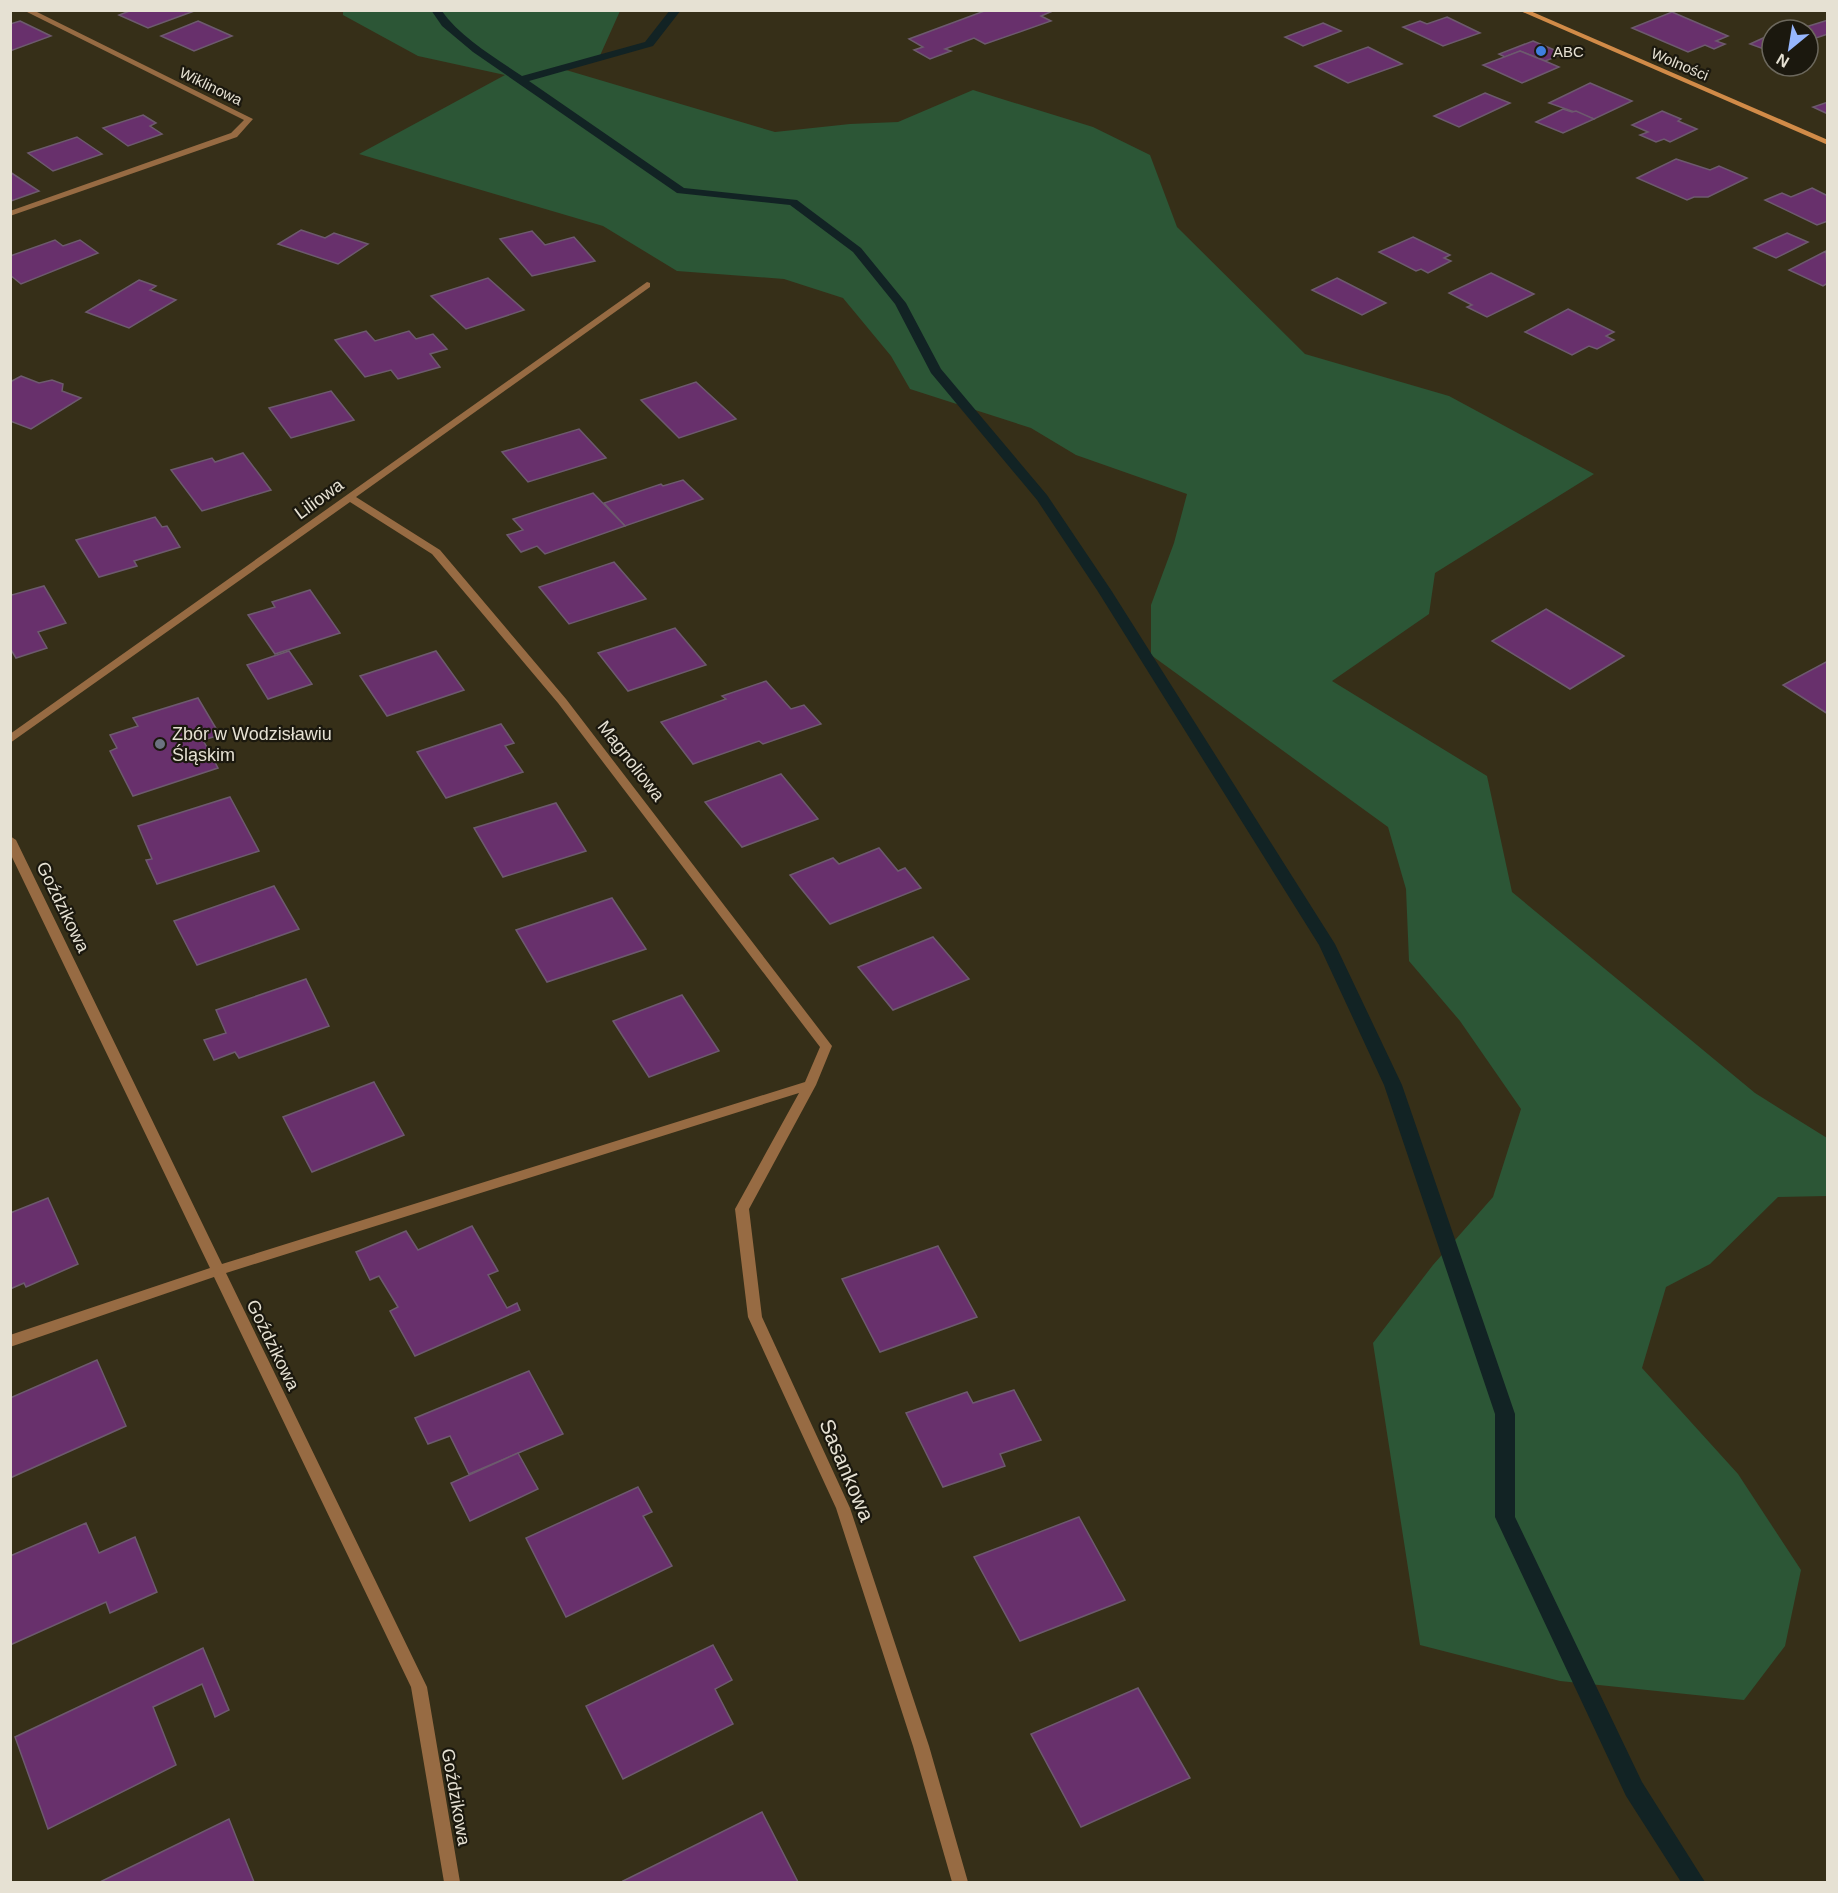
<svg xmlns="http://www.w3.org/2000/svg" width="1838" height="1893" viewBox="0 0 1838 1893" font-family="Helvetica,sans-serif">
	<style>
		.green { fill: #2c5636 }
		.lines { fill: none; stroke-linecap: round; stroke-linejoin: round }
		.stream { fill: #122324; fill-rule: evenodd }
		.building { fill: #68306c; stroke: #6d5a6e; stroke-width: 1.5 }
		.street { fill: #976b43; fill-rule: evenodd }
		.secondary { fill: #d18b48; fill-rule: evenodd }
		.shop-dot { fill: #3f7fe0; stroke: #1b180e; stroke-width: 2 }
		.worship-dot { fill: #6b7280; stroke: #1b180e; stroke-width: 2 }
		.labels { text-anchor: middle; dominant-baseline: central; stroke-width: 4.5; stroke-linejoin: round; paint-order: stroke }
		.far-poi-label { font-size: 15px; fill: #e6e1d3; stroke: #1b180e; text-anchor: start }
		.far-street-label { font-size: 15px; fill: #e6e1d3; stroke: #1b180e }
		.street-label { font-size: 18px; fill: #e6e1d3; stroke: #1b180e }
		.poi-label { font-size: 18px; fill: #e6e1d3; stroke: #1b180e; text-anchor: start }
		.near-street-label { font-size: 21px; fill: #e6e1d3; stroke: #1b180e }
	</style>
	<rect width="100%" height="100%" fill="#362f18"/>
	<path class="green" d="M343 11H620L598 60 566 70 775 132 850 124 898 122 973 90 1093 127 1150 155 1177 227 1305 354 1449 396 1594 474 1435 573 1429 614 1332 681 1487 776 1512 892 1755 1093 1827 1138V1196L1778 1197 1710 1264 1666 1287 1642 1368 1738 1474 1801 1570 1785 1646 1744 1700 1560 1681 1420 1645 1373 1343 1433 1265 1493 1197 1521 1109 1460 1021 1409 961 1406 889 1388 827 1151 655V605L1174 543 1187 494 1076 455 1031 428 910 389 891 356 843 298 784 279 677 271 603 226 359 154 505 75 418 56 343 15Z"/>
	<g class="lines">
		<path class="stream" d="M431 10H441C461 38 494 57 522 76L645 42 670 10H681L653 46 529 81 684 188 797 200 861 248 906 303 941 369 1047 495 1111 590 1335 944 1402 1085 1515 1414V1517L1642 1782 1705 1882H1681L1626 1796 1495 1517V1414L1384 1085 1319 945 1097 590 1037 500 931 373 895 304 853 252 790 205 677 193 473 52 442 26Z"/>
	</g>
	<g class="building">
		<path d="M132 10H197L148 28 119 15Z"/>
		<path d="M987 10H1055L1041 16 1051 21 985 44 974 38 945 49 951 51 930 59 914 50 923 47 909 39Z"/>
		<path d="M1672 12 1728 36 1716 41 1725 44 1714 49 1705 45 1688 52 1632 28Z"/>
		<path d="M1447 17 1480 33 1443 46 1403 27 1420 21 1427 24Z"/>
		<path d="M1828 20V34L1813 39 1808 37V30H1796Z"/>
		<path d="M20 21 51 36 10 51V24Z"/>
		<path d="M198 21 232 36 194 51 161 36Z"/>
		<path d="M1323 23 1341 31 1303 46 1285 37Z"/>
		<path d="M1772 34V52L1750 44Z"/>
		<path d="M1533 41 1564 54 1545 61 1520 51 1505 57 1499 54Z"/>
		<path d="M1368 47 1402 64 1348 83 1315 66Z"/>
		<path d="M1520 51 1545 61 1559 67 1522 83 1483 65Z"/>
		<path d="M1590 83 1632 101 1594 119 1549 103Z"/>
		<path d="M1485 93 1510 103 1459 127 1434 116Z"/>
		<path d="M1828 102V114L1813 107Z"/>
		<path d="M1563 109 1572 112 1576 111 1594 119 1563 133 1536 122Z"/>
		<path d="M1662 111 1681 119 1678 121 1697 129 1670 142 1664 139 1656 142 1640 135 1648 132 1632 125Z"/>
		<path d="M143 115 156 123 150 126 162 134 128 146 103 128Z"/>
		<path d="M77 137 102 154 53 171 28 153Z"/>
		<path d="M1676 159 1710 170 1719 166 1747 178 1708 197H1694L1687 200 1637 178Z"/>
		<path d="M10 172 39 191 11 201Z"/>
		<path d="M1812 188 1828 196V221L1817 225 1765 200 1782 193 1791 197Z"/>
		<path d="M301 230 325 238 334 233 368 244 338 264 278 244Z"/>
		<path d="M532 231 545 245 574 237 595 261 532 276 500 239Z"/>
		<path d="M1787 233 1808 242 1776 258 1754 248Z"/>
		<path d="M1413 237 1450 255 1444 258 1451 261 1428 273 1421 269 1416 271 1379 252Z"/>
		<path d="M55 240 63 246 80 240 98 253 21 284 10 275V256Z"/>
		<path d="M1826 251 1828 283 1823 286 1789 270Z"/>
		<path d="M1491 273 1534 294 1487 317 1467 307 1472 305 1449 293Z"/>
		<path d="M488 278 524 310 466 329 431 296Z"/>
		<path d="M1337 278 1386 303 1362 315 1312 290Z"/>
		<path d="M139 280 156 286 150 290 176 300 129 328 86 312Z"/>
		<path d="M1568 309 1614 332 1606 336 1614 340 1597 349 1589 346 1572 355 1525 332Z"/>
		<path d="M366 331 375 341 409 331 416 339 433 334 447 349 430 354 440 367 398 379 391 370 365 377 335 340Z"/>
		<path d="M21 376 39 383 52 380 63 384 62 391 81 398 31 429 10 421V382Z"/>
		<path d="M696 382 736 419 679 438 641 400Z"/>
		<path d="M331 391 354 420 291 438 269 408Z"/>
		<path d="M579 429 606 458 528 482 502 452Z"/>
		<path d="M243 453 271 490 202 511 171 470 212 458 215 462Z"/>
		<path d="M683 480 703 499 625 526 604 503 661 484 663 486Z"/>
		<path d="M593 493 625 526 545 554 537 546 521 552 507 535 523 530 513 519Z"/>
		<path d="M155 517 162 527 167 526 180 547 134 561 137 566 99 577 76 540Z"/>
		<path d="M614 562 646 599 569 624 539 587Z"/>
		<path d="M44 586 66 623 38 632 47 648 16 658 10 648V592L12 595Z"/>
		<path d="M310 590 340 633 275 654 248 615 275 607 272 602Z"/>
		<path d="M1546 609 1624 656 1570 689 1492 641Z"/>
		<path d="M675 628 706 665 628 691 598 653Z"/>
		<path d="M289 651 312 684 268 699 247 665Z"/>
		<path d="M436 651 464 690 387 716 360 676Z"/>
		<path d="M1828 661V714L1783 685Z"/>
		<path d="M766 681 791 709 804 705 821 724 763 744 759 741 693 764 661 722 726 699 722 696Z"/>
		<path d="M198 698 220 735 203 740 218 768 133 796 110 751 117 748 110 735 138 726 133 718Z"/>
		<path d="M501 724 514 743 505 746 523 772 446 798 417 752Z"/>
		<path d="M781 774 818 819 742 847 705 802Z"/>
		<path d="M230 797 259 851 157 884 146 860 152 859 138 826Z"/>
		<path d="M556 803 586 851 503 877 474 828Z"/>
		<path d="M879 848 898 871 905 868 921 888 830 924 790 875 833 858 839 864Z"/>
		<path d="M274 886 299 929 197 965 174 921Z"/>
		<path d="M612 898 646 949 547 982 516 930Z"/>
		<path d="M933 937 969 979 893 1010 858 967Z"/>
		<path d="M306 979 329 1026 239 1058 235 1052 214 1060 204 1040 226 1033 216 1010Z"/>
		<path d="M682 995 719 1051 649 1077 613 1021Z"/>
		<path d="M374 1082 404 1135 312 1172 283 1117Z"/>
		<path d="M48 1198 78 1264 26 1287 24 1283 10 1289V1213Z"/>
		<path d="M472 1226 498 1271 488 1275 507 1308 517 1303 520 1310 415 1356 390 1311 398 1307 379 1276 370 1280 356 1252 406 1231 418 1250Z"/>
		<path d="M938 1246 977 1317 880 1352 842 1279Z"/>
		<path d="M97 1360 126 1426 10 1478V1398Z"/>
		<path d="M529 1371 563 1434 469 1474 450 1436 428 1444 415 1418Z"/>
		<path d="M1014 1390 1041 1440 1000 1454 1005 1466 943 1487 906 1413 967 1392 973 1403Z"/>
		<path d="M518 1453 538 1489 470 1521 451 1483Z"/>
		<path d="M638 1487 652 1512 643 1516 672 1566 566 1617 526 1538Z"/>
		<path d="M1079 1517 1125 1600 1020 1641 974 1557Z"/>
		<path d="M86 1523 99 1553 135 1537 157 1592 110 1613 106 1602 10 1645V1556Z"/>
		<path d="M713 1645 732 1680 715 1689 733 1724 623 1779 586 1706Z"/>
		<path d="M203 1648 229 1710 215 1717 202 1684 153 1707 176 1765 48 1829 15 1737Z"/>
		<path d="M1138 1688 1190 1778 1081 1827 1031 1734Z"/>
		<path d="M762 1812 798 1882H624L623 1881Z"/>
		<path d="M229 1819 254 1882H100Z"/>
	</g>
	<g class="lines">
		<g class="street">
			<path d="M23 10H33L253 119 237 137 10 216V211L231 133 244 120Z"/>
			<path d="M647 282 650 283V287L356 497 440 550 566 699 832 1046 816 1085 749 1209 762 1317 850 1508 929 1746 968 1882H952L913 1746 836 1508 748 1317 735 1209 799 1093 226 1273 427 1687 460 1882H444L411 1687 214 1277 10 1347V1335L210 1268 10 853V836L16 840 222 1264 805 1082 820 1047 558 703 432 554 350 502 10 743V734Z"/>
		</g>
		<path class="secondary" d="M1518 10H1528L1828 140V145Z"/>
	</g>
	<circle class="shop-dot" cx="1541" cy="51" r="6"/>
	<circle class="worship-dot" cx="160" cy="744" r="6"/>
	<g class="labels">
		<g class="far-poi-label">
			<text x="1553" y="51">ABC</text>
		</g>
		<g class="far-street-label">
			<text transform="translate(1680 64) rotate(23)">Wolności</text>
			<text transform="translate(211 86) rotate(26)">Wiklinowa</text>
		</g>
		<g class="street-label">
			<text transform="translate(319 499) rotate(-36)">Liliowa</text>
			<text transform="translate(631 761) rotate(52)">Magnoliowa</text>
			<text transform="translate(63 907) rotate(64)">Goździkowa</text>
			<text transform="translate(273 1345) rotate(64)">Goździkowa</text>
			<text transform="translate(456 1797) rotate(80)">Goździkowa</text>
		</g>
		<g class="poi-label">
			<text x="172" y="734">Zbór w Wodzisławiu<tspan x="172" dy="21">Śląskim</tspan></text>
		</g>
		<g class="near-street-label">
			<text transform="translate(847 1470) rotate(67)">Sasankowa</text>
		</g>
	</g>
	<rect width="1838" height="1893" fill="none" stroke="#e6e1d3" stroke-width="24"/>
	<g transform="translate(1790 48) rotate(210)"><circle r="28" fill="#1b180e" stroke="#6c685d" stroke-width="1.5"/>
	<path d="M0-4.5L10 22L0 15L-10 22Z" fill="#96b6fd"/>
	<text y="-9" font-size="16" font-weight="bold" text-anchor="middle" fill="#e6e1d3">N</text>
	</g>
</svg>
